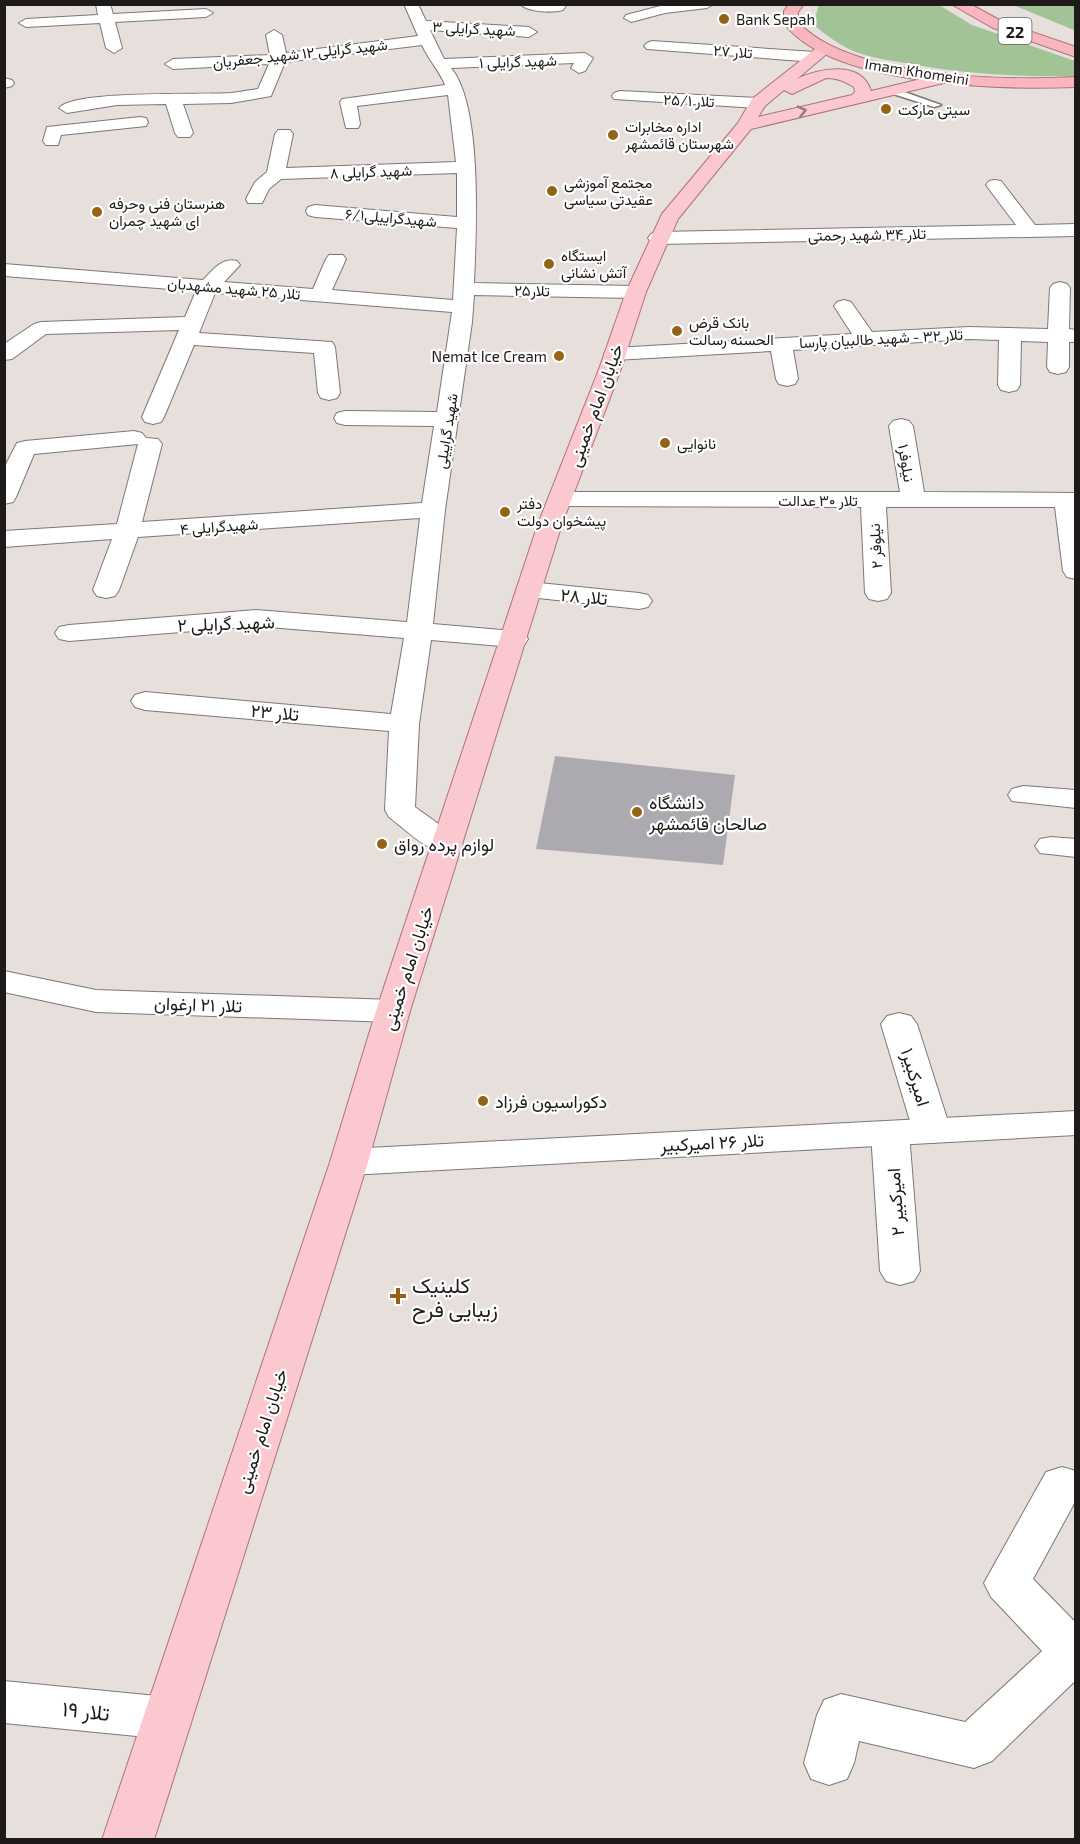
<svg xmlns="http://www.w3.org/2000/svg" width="1080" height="1844" viewBox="0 0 1080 1844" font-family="'Exo 2',Vazirmatn,sans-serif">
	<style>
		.green { fill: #a1c396 }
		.building { fill: #ada9b0 }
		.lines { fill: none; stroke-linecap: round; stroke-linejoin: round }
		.service-casing { stroke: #7e7774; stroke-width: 3 }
		.minor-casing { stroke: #7e7774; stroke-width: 2 }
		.secondary-casing { stroke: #7e7774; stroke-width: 2 }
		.primary-casing { stroke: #ab7479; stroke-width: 2 }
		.trunk-casing { stroke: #ab7479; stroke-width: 2 }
		.service { fill: #fff; fill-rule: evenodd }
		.minor { fill: #fff; fill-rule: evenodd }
		.secondary { fill: #fff; fill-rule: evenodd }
		.primary { fill: #fac8ce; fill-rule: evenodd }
		.trunk { fill: #f8b6be; fill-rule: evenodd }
		.oneway { stroke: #977a7d }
		.poi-dot { fill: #946414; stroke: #fff; stroke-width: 2 }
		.labels { text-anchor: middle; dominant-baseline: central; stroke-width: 4.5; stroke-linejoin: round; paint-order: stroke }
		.far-poi-label { font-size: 15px; fill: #1d1a19; stroke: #fff; text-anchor: start }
		.far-street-label { font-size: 15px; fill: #1d1a19; stroke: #fff }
		.shield { fill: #fff; stroke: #615f5e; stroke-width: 1.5 }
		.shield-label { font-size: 16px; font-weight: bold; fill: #1d1a19 }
		.street-label { font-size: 18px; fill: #1d1a19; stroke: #fff }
		.poi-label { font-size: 18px; fill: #1d1a19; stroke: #fff; text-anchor: start }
		.near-poi-label { font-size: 21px; fill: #1d1a19; stroke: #fff; text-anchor: start }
		.near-street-label { font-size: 21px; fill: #1d1a19; stroke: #fff }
	</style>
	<rect width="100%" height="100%" fill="#e7dfdc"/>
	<g class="green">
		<path d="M819 5H939L972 25 1075 61V76C1018 77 961 74 905 63 887 60 867 57 851 50 837 43 824 34 813 24Z"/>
		<path d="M1013 5H1075V31L1074 30Z"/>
	</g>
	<path class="building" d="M555 756 735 775 723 865 536 849Z"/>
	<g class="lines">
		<defs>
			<path id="service" d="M890 89H896L941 105 934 107 890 93Z"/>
			<g id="minor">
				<path d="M96 4H110L113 14 206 9 213 13 206 17 115 22 122 48 114 53 106 48 100 23 26 27 19 23 26 19 98 15Z"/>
				<path d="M404 4H418L426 21 529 27 537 32 529 37 430 30 444 59 585 53 593 58 585 71 579 73 571 68 574 63 451 68C483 106 476 233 474 283L636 286 643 288 646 292 643 296 636 298 474 295 472 322 445 510 433 624 514 631 524 633 528 639 524 645 514 647 431 640 419 724 415 807 458 838 463 845 458 852C432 858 409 832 389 817L385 810 389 731 145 710 135 707 131 701 135 695 145 692 391 714 404 638 256 626 69 641 59 639 55 633 59 627 69 625 256 610 407 622 420 518 138 537 119 590 115 596 106 598 97 596 93 590 112 539 4 547V531L117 524 138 444 34 454 16 497 13 502 4 504V468L17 443 25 441 134 431 142 433 146 438 158 439 162 444 142 522 422 503 434 426 345 425 337 423 334 418 337 413 345 411 437 412 452 312 215 293 199 333 332 342 335 347 340 393 337 398 329 400 321 398 318 393 314 353 194 345 164 417 161 422 153 424 145 422 142 417 179 330 46 334 12 359 4 360V344L34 324 41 322 185 317 196 291 4 276V264L203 280C213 270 222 257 237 261L240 265 224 282 313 289 326 259 329 255H343L346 259 332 290 453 300 457 228 315 217 308 215 306 211 308 207 315 205 457 217V173L281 179 269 189 262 203H248L246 199 255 182 267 172 275 134 278 130H290L293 134 286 168 456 162 448 95 357 106 360 124 358 128H346L340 102 342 99 445 85C441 73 428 59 422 45L285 62 271 96 231 103 183 104 193 133 190 137H178L175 133 166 104 117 105 67 113 59 108C73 90 203 95 231 93 240 92 249 90 258 89L269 64 173 69 165 64 173 59 270 55 266 35 274 30 282 35 286 53 418 36Z"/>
				<path d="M567 4 563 10C552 13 529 12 521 5Z"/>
				<path d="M714 4 707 8 665 13 631 22 624 18 626 15 664 5Z"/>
				<path d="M652 41 815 52 823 57 815 62 647 49 644 46 647 43Z"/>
				<path d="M4 78 12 80 14 83 12 86 4 88Z"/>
				<path d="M620 91 758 98 766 103 758 108 614 99 612 96 614 93Z"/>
				<path d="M140 117 146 118 148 122 146 126 61 135 58 145H46L43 141 47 127Z"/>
				<path d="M995 180 1001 181 1035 225 1076 224V236L658 244 651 242 648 238 651 234 658 232 1016 225 986 185 989 181Z"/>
				<path d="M1060 282 1067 284 1070 288 1069 329 1076 330V342H1069V367L1066 372 1058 374 1050 372 1047 367 1048 342 1021 341 1020 385 1017 390 1009 392 1001 390 998 385 999 340 969 339 793 350 798 379 795 384 787 386 779 384 776 379 771 351 615 360 607 359 604 354 607 349 615 348 852 334 834 306 837 302 844 300 851 302 872 332 969 327 1048 329 1050 288 1053 284Z"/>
				<path d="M901 419 909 421 913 426 924 492 1076 493V579L1067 577 1063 571 1055 507H886L891 593 887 599 878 601 869 599 865 593 861 507 560 506 551 504 548 499 551 494 560 492H900L889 426 893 421Z"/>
				<path d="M529 582 639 593 648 595 652 601 648 607 639 609 520 596 516 590 520 584Z"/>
				<path d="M1023 786 1076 790V808L1012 801 1008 795 1012 789Z"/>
				<path d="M1051 837 1076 839V857L1040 853 1035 846 1040 839Z"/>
				<path d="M4 971 96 990 393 1000 405 1003 410 1011 405 1019 393 1022 96 1012 4 992Z"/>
				<path d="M899 1013 911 1016 917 1024 951 1131 945 1140 932 1143 919 1140 913 1131 881 1024 887 1016Z"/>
				<path d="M890 1121 903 1124 909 1133 920 1271 914 1281 900 1285 886 1281 880 1271 871 1133 877 1124Z"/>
				<path d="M1062 1467 1076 1471V1500L1033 1579 1076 1623V1680L992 1761 974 1768 859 1741 854 1763 847 1779 829 1785 811 1779 804 1763 817 1715 824 1700 841 1694 965 1722 1042 1651 991 1597 984 1583 1046 1472Z"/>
				<path d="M4 1681 167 1697 184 1703 192 1718 184 1733 167 1739 4 1723Z"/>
			</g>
			<path id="secondary" d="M1076 1111V1135L349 1175 336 1171 330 1162 336 1153 349 1149Z"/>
			<path id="primary" d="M824 44 829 46 832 49 829 52 797 79C818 68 862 60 871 91L946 73 954 78 952 81 751 129 678 219 646 292 621 369 562 524 410 1011 368 1162 154 1840H102L330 1162 376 1011 538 524 599 369 626 292 662 214 738 123 752 99 819 46ZM826 78C837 78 844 81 854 87L855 92 852 95 758 117 765 106 784 90 792 94Z"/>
			<g id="trunk">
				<path d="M789 4H804L798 12V22C849 78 1004 81 1076 77V87C1003 90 829 86 784 23V11Z"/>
				<path d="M951 4H970L1003 22 1076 47V57L993 28Z"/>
			</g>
		</defs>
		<use href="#service" class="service-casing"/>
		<use href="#minor" class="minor-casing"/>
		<use href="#secondary" class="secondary-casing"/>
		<use href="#primary" class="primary-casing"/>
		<use href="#trunk" class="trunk-casing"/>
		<use href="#service" class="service"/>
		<use href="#minor" class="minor"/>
		<use href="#secondary" class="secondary"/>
		<use href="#primary" class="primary"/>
		<use href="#trunk" class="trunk"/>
	</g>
	<defs><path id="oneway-chevron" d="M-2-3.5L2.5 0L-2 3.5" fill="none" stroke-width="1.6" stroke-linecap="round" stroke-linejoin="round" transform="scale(1.5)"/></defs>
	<use class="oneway" href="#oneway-chevron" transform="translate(802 111) rotate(-13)"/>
	<g class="poi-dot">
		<circle cx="724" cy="19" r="6"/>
		<circle cx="886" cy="109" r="6"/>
		<circle cx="613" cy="135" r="6"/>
		<circle cx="552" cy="191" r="6"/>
		<circle cx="97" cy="212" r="6"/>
		<circle cx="549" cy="264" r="6"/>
		<circle cx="677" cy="331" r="6"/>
		<circle cx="559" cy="356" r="6"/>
		<circle cx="665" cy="443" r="6"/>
		<circle cx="505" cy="512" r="6"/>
		<circle cx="637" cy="812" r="6"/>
		<circle cx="382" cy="844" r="6"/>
		<circle cx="483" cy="1101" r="6"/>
		<path d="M395 1287h6v6h6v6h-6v6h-6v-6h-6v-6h6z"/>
	</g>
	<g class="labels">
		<g class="far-poi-label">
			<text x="736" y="19">Bank Sepah</text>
			<text x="898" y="109">سیتی مارکت</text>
			<text x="625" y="126">اداره مخابرات<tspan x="625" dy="17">شهرستان قائمشهر</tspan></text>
			<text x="564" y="182">مجتمع آموزشی<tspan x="564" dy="17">عقیدتی سیاسی</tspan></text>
			<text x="109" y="203">هنرستان فنی وحرفه<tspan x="109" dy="17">ای شهید چمران</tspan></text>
			<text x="561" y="255">ایستگاه<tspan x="561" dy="17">آتش نشانی</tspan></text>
			<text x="689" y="322">بانک قرض<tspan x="689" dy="17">الحسنه رسالت</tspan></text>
			<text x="547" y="356" text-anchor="end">Nemat Ice Cream</text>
			<text x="677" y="443">نانوایی</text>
			<text x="517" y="503">دفتر<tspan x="517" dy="17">پیشخوان دولت</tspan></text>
		</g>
		<g class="far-street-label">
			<text transform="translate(474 28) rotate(3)">شهید گرایلی ۳</text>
			<text transform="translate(733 51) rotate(4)">تلار ۲۷</text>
			<text transform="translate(300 53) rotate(-6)">شهید گرایلی ۱۲ شهید جعفریان</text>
			<text transform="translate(518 61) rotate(-2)">شهید گرایلی ۱</text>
			<text transform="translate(917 71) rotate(9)">Imam Khomeini</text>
			<text transform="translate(689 100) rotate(3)">تلار ۲۵/۱</text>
			<text transform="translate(371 171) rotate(-2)">شهید گرایلی ۸</text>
			<text transform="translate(391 217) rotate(5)">شهیدگراییلی۶/۱</text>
			<text transform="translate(867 234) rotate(-1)">تلار ۳۴ شهید رحمتی</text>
			<text transform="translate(234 288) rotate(5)">تلار ۲۵ شهید مشهدبان</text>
			<text transform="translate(532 290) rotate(1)">تلار۲۵</text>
			<text transform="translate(881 338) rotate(-3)">تلار ۳۲ - شهید طالبیان پارسا</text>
			<text transform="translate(446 431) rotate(-81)">شهید گراییلی</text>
			<text transform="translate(907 463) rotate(81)">نیلوفر۱</text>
			<text x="818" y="500">تلار ۳۰ عدالت</text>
			<text transform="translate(219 526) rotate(-4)">شهیدگرایلی ۴</text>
			<text transform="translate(875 546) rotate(-93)">نیلوفر ۲</text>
		</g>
		<rect class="shield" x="998.5" y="18" width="33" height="26" rx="4.5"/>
		<g class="shield-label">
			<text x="1015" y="31">22</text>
		</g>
		<g class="street-label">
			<text transform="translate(595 405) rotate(-70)">خیابان امام خمینی</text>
			<text transform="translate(584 596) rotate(5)">تلار ۲۸</text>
			<text transform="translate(226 623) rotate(-2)">شهید گرایلی ۲</text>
			<text transform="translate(275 712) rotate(5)">تلار ۲۳</text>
			<text transform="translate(407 968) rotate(-72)">خیابان امام خمینی</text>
			<text transform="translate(198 1004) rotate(2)">تلار ۲۱ ارغوان</text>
			<text transform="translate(916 1077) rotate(73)">امیرکبیر۱</text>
			<text transform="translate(712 1142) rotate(-3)">تلار ۲۶ امیرکبیر</text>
			<text transform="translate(895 1202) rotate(-94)">امیرکبیر ۲</text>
			<text transform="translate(261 1431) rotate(-72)">خیابان امام خمینی</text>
		</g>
		<g class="poi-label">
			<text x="649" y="802">دانشگاه<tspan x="649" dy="21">صالحان قائمشهر</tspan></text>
			<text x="394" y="844">لوازم پرده رواق</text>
			<text x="495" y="1101">دکوراسیون فرزاد</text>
		</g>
		<g class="near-poi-label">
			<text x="412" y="1284">کلینیک<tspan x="412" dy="24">زیبایی فرح</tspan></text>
		</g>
		<g class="near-street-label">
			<text transform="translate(86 1710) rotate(6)">تلار ۱۹</text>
		</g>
	</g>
	<rect width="1080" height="1844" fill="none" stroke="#1d1a19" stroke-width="12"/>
</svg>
